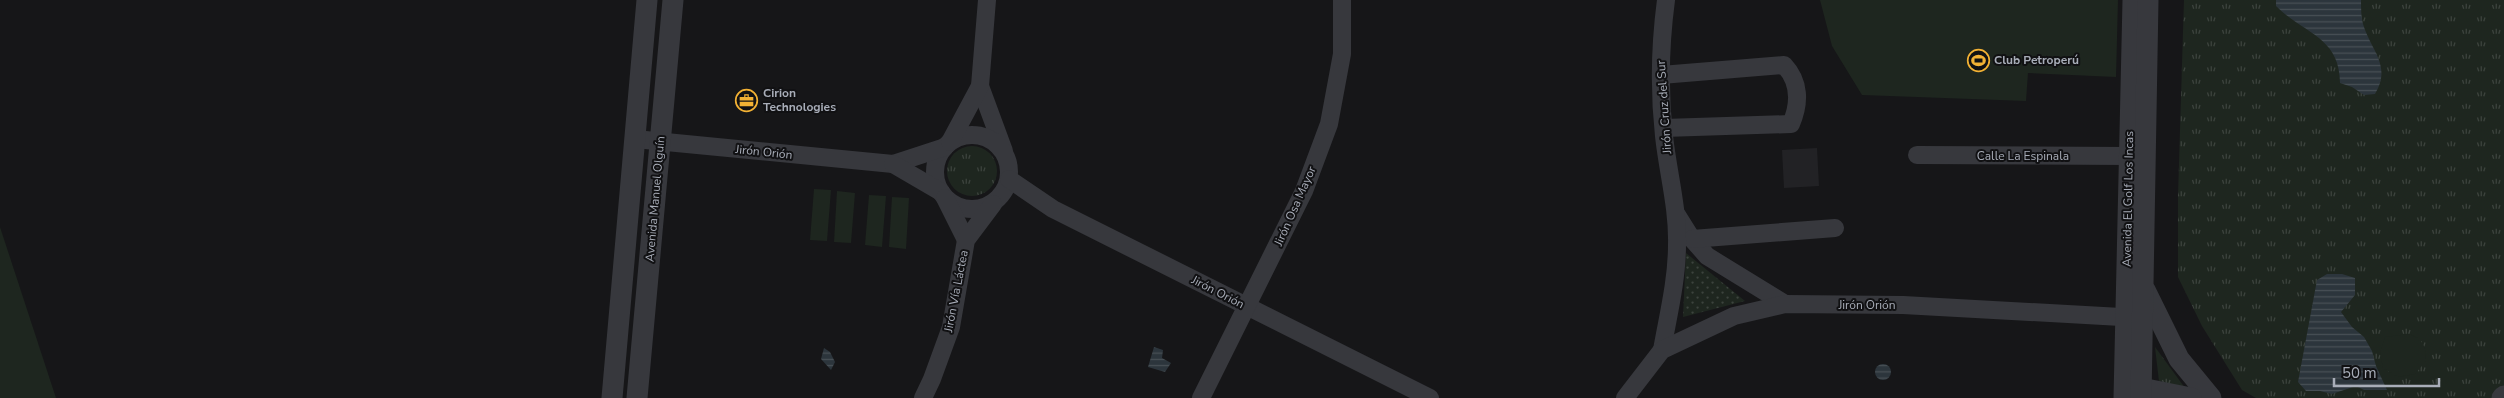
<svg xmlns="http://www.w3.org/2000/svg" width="2504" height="398" viewBox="0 0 2504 398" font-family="'Nunito Sans',sans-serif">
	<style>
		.built { fill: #222225 }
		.grass { fill: url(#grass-tufts) }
		.park { fill: url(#park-dots) }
		.pitch { fill: #1e261f }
		.water { fill: url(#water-rules) }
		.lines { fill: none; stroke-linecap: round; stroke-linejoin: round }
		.minor { stroke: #37383d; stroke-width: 18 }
		.tertiary { stroke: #37383d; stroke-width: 21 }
		.labels { text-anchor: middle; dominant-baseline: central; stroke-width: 4; stroke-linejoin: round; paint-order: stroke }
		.poi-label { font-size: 12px; font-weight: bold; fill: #a8adb8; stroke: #111113; text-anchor: start }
		.street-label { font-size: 12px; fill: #a8adb8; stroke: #111113 }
	</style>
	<defs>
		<pattern id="grass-tufts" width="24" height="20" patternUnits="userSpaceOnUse" patternTransform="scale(1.25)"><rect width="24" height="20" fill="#1e261f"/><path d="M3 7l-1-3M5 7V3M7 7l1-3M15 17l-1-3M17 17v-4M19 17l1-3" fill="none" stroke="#3c433d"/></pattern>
		<pattern id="park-dots" width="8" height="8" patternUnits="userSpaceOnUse" patternTransform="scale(1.25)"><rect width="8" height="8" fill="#1e261f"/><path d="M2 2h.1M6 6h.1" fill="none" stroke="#3c433d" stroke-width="1.8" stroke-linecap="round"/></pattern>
		<pattern id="water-rules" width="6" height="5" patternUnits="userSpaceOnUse" patternTransform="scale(1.25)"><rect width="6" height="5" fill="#2c353c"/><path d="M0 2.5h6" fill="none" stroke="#485056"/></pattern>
	</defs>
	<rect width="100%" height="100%" fill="#161618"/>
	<path class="built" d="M1817 148 1819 186 1784 188 1782 150Z"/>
	<g class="grass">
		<path d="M2184 0H2504V393L2493 398H2256L2242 390 2202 326 2178 277V197Z"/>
		<circle cx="972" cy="171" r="25"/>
		<path d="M2155 347 2185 388 2159 381Z"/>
	</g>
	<path class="park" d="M1686 253 1745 301 1683 317Z"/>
	<g class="pitch">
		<path d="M1820 0H2118L2116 77 2028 73 2026 101 1862 95 1832 46Z"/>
		<path d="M814 189 831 190 827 241 810 240Z"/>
		<path d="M837 191 855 193 851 243 834 242Z"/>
		<path d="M869 195 886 196 882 247 865 245Z"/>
		<path d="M892 197 909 198 906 249 889 247Z"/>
		<path d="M0 227 56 398H0Z"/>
		<path d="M2409 334C2423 339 2426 346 2426 361L2415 374 2398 377 2383 368 2380 353 2385 337Z"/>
	</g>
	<g class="water">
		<path d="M2276 0H2361C2361 8 2361 17 2363 24 2371 51 2392 65 2375 94L2364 95 2352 87 2340 83C2340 37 2304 34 2276 6Z"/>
		<path d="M2327 274H2342L2355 278V295L2341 312 2352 327 2364 337 2372 351 2376 366 2387 390H2364L2356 386 2332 394 2320 391H2306L2298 382 2317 280Z"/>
		<path d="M1154 347 1163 350 1162 358 1171 363 1165 372 1148 367Z"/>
		<path d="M824 348 830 352 835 362 831 370 821 359Z"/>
		<circle cx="1883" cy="372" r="8"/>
	</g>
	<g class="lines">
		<g class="minor">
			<path d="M1661 75 1784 65C1800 82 1800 103 1791 124L1664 128"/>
			<path d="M980 86 1004 151"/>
			<circle cx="972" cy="172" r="37"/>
			<path d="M635 139 893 164 945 147"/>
			<path d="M950 142 980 86 987 0"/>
			<path d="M1917 155 2129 156"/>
			<path d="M893 164 941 192"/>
			<path d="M1009 179 1053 209 1430 398"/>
			<path d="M945 198 966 240"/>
			<path d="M1677 215 1692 239 1707 256 1785 304"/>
			<path d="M1692 239 1835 228"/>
			<path d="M1662 350C1668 316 1677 280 1677 245 1678 208 1668 173 1664 136 1659 90 1660 45 1666 0"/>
			<path d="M923 398 932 379 951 327 966 240 993 204"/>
			<path d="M1201 398 1304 191 1329 124 1342 54V0"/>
			<path d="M1625 398 1662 350 1734 316 1785 304 1903 305 2139 318"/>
		</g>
		<g class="tertiary">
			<path d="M2145 290 2179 359 2211 398"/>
			<path d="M2128 393 2141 388 2191 398"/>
			<path d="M612 398 647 0"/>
			<path d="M637 398 673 0"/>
			<path d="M2124 398 2133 0"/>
			<path d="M2141 398 2148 0"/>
			<path d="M2502 398 2504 396"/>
		</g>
	</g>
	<defs>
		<symbol id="stadium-ring" viewBox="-11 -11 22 22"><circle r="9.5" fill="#111113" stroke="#f2b134" stroke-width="1.5"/><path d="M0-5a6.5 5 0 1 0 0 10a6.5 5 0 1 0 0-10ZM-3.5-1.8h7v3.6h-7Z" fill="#f2b134"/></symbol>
		<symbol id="office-ring" viewBox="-11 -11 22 22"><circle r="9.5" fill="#111113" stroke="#f2b134" stroke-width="1.5"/><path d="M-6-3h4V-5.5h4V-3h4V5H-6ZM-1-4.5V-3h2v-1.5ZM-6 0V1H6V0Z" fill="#f2b134"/></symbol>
	</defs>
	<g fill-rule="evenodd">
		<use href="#stadium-ring" x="1966" y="48" width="25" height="25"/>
		<use href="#office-ring" x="734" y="88" width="25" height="25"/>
	</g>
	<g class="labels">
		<g class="poi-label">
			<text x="1994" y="60">Club Petroperú</text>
			<text x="763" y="93">Cirion<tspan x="763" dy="14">Technologies</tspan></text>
		</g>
		<g class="street-label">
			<text transform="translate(1664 107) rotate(-94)">Jirón Cruz del Sur</text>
			<text transform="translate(764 152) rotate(6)">Jirón Orión</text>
			<text x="2023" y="156">Calle La Espinala</text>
			<text transform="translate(655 199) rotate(-85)">Avenida Manuel Olguín</text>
			<text transform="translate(2128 199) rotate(-89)">Avenida El Golf Los Incas</text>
			<text transform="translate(1295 206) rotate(-66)">Jirón Osa Mayor</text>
			<text transform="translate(956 291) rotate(-79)">Jirón Vía Láctea</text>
			<text transform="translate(1218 292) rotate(27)">Jirón Orión</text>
			<text x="1867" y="305">Jirón Orión</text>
		</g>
	</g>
	<path d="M2334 378v8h105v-8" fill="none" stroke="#a8adb8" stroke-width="2.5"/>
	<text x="2342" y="378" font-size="15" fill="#a8adb8" stroke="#111113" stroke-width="4" paint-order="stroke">50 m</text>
</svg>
